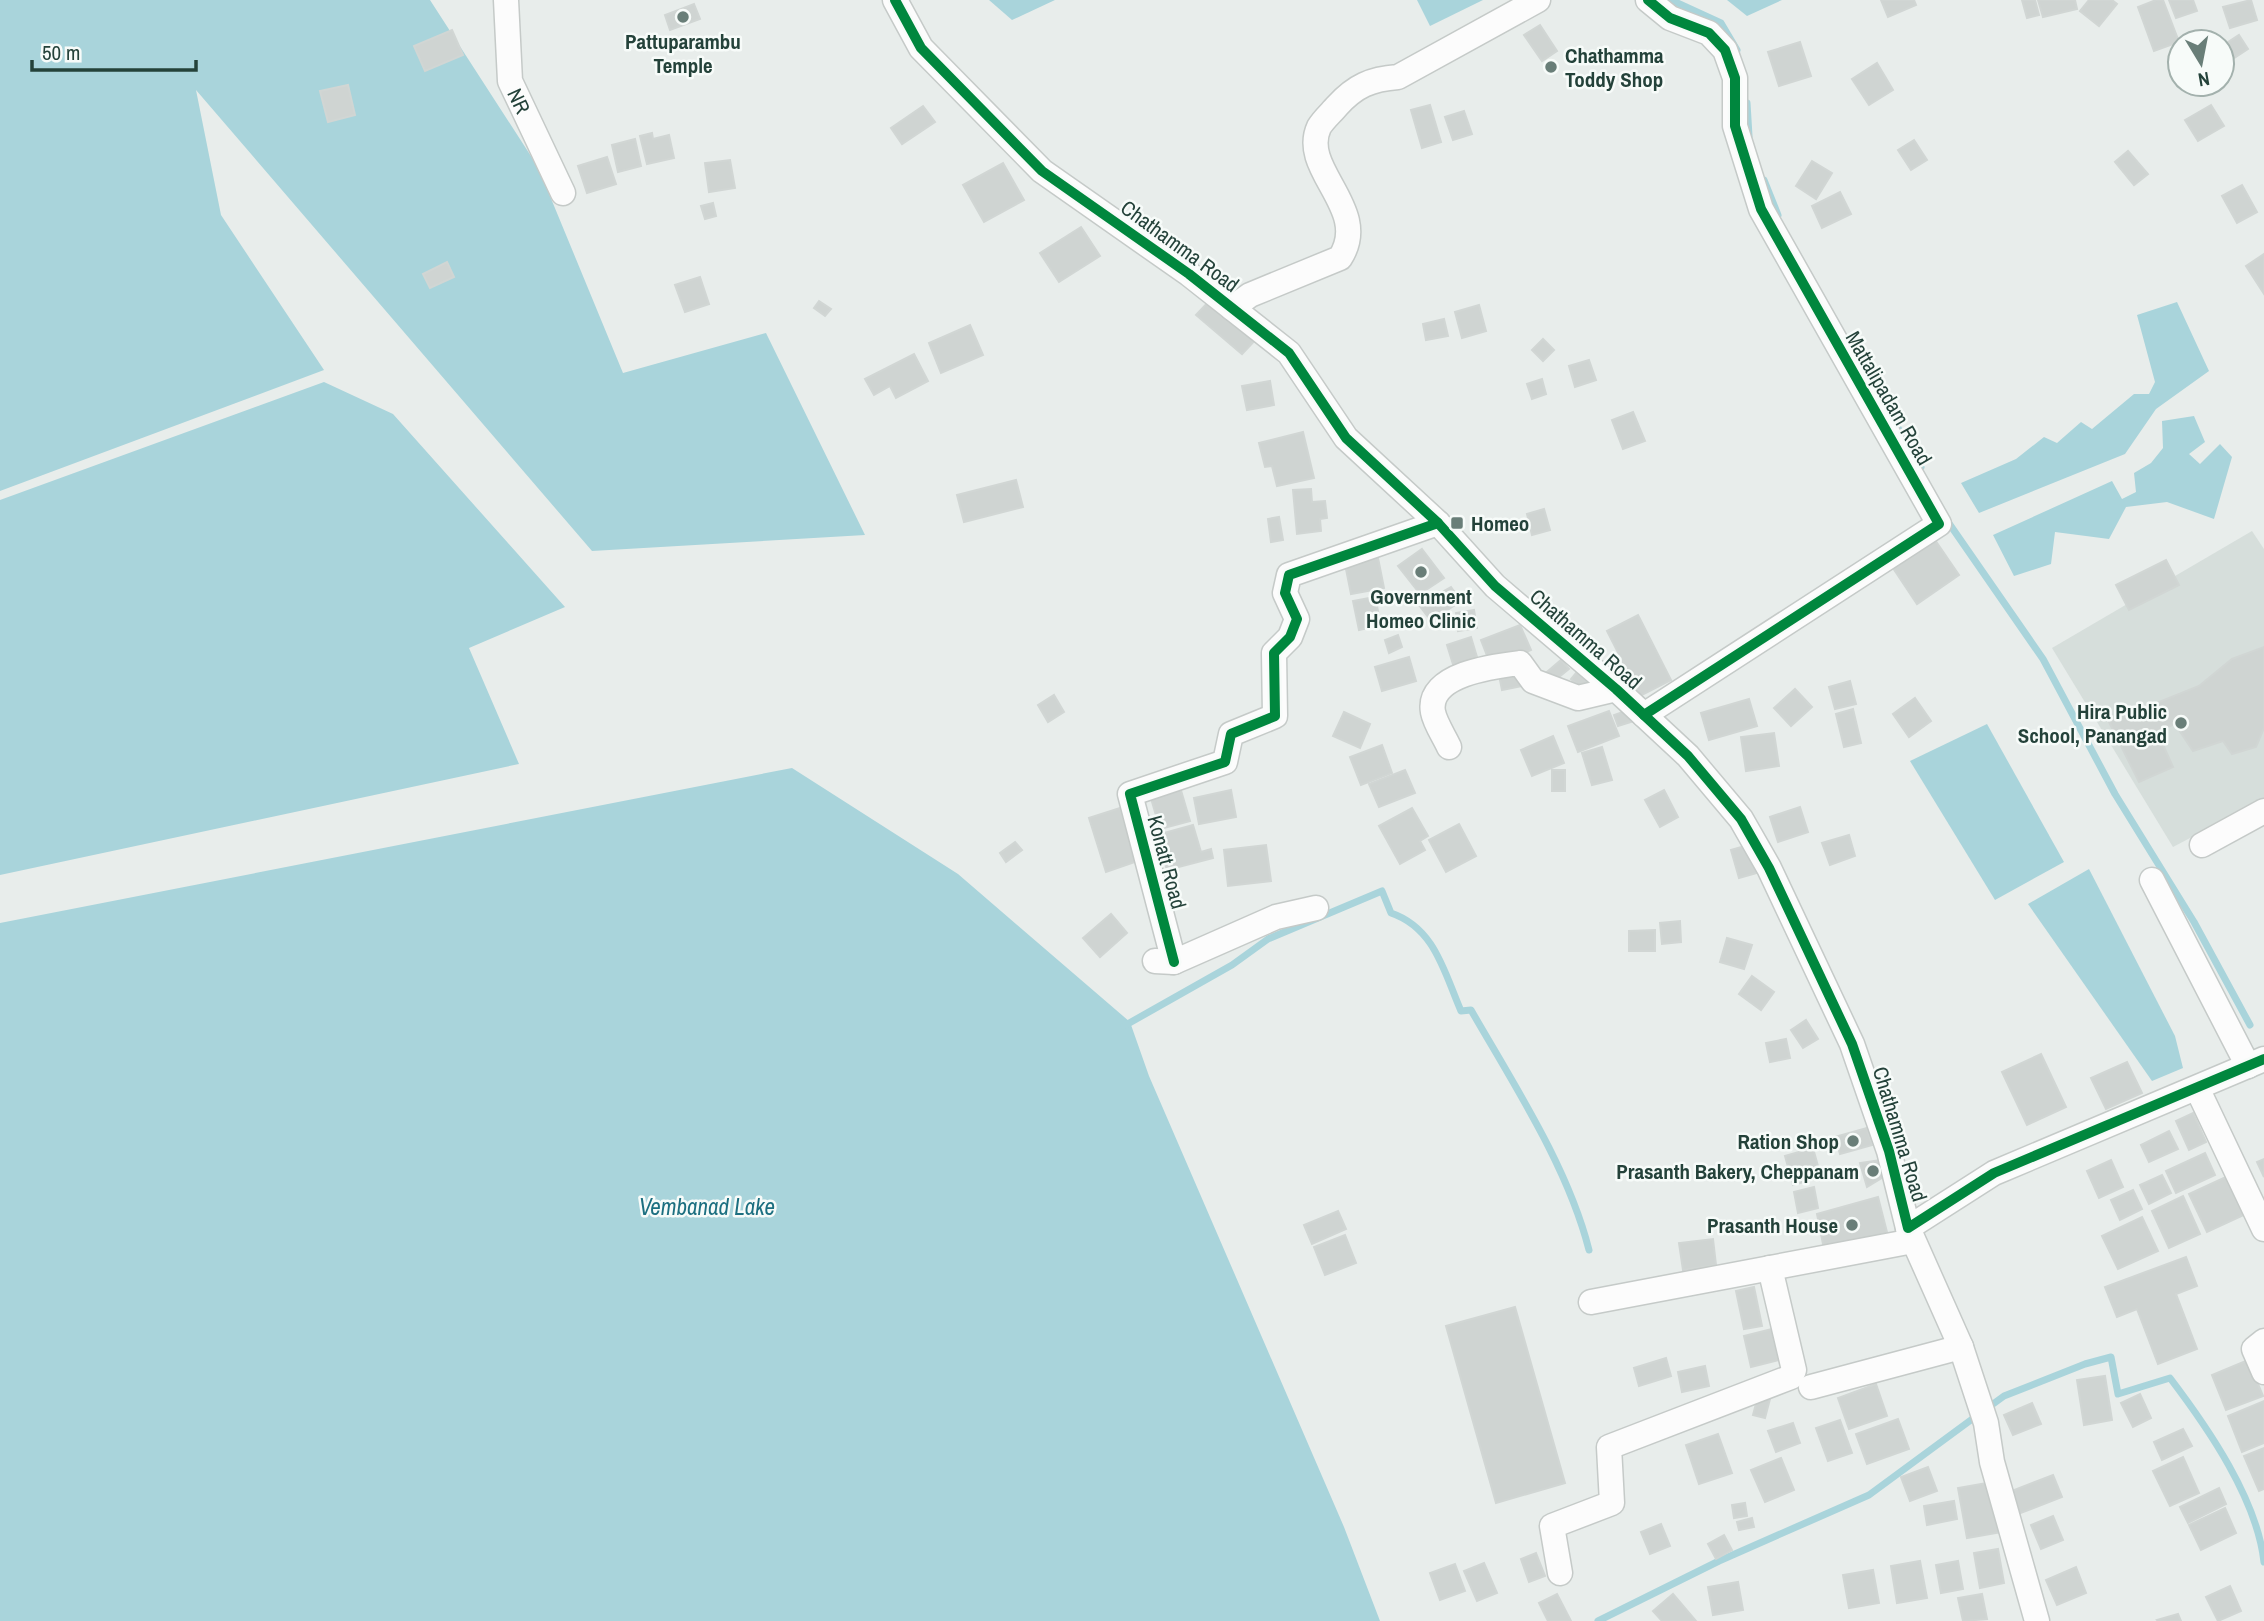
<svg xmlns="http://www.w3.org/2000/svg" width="2264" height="1621" viewBox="0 0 2264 1621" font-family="'Archivo Narrow',sans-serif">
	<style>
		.built { fill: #d6dedb }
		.water { fill: #a9d4db }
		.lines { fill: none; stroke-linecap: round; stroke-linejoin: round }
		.stream { stroke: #a9d4db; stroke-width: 7 }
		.building { fill: #cfd4d2; stroke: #d1d6d4; stroke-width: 2 }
		.minor-casing { stroke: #c5cac8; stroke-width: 27 }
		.minor { stroke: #fcfcfc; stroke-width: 24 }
		.cycleway-casing { stroke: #f7fbf9; stroke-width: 15 }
		.cycleway { stroke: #00873e; stroke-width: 10 }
		.poi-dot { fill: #697e78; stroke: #f7fbf9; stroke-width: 2.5 }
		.labels { text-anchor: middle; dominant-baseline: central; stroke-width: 5; stroke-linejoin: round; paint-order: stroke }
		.poi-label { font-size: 21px; font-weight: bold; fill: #24423a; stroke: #f7fbf9; text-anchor: end }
		.street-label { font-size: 21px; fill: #24423a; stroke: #f7fbf9 }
		.water-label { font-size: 23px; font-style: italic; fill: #1c6f80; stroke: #f7fbf9 }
	</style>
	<rect width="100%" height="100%" fill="#e8edeb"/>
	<path class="built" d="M2252 531 2264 549V799L2173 847 2052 648Z"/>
	<g class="water">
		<path d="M0 0H430L538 167 623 373 766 333 865 535 592 551 196 90 221 215 324 370 0 491Z"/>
		<path d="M989 0H1055L1012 20Z"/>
		<path d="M1417 0H1483L1430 26Z"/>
		<path d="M1727 0H1782L1747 16Z"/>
		<path d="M2177 302 2209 371 2156 409 2125 454 1979 513 1961 483 2016 459 2044 437 2057 443 2081 422 2092 429 2134 394H2149L2155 382 2137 315Z"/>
		<path d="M324 382 393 414 565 607 469 648 519 764 0 875V500Z"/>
		<path d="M2194 416 2205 442 2189 454 2200 464 2220 444 2232 457 2214 519 2167 502 2126 507 2109 539 2055 532 2051 564 2014 576 1993 535 2112 481 2122 499 2136 492 2134 473 2151 463 2163 448 2162 421Z"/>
		<path d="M1987 724 2064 862 1995 900 1910 761Z"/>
		<path d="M792 768 958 874 1130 1022 1149 1076 1344 1527 1380 1621H0V923Z"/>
		<path d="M2089 869 2175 1036 2183 1068 2152 1081 2028 904Z"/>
	</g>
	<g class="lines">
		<g class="stream">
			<path d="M1671 0 1721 23 1737 50"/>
			<path d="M1747 103 1749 136"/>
			<path d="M1764 180 1778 215"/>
			<path d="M1895 423 1921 467"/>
			<path d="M1946 519 2043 659 2115 794 2194 922 2250 1025"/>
			<path d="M1124 1026 1232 965 1268 939 1382 891 1391 913C1435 928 1444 972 1461 1011L1471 1010C1514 1085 1568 1167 1589 1250"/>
			<path d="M1993 1404 2004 1396 2085 1364 2111 1357 2118 1394 2170 1378C2208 1428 2257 1499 2264 1562"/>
			<path d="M1598 1621 1719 1561 1869 1495 1975 1417"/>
		</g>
	</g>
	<g class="building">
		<path d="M1881 0H1914L1916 5 1888 17Z"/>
		<path d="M2022 0H2035L2039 15 2027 18Z"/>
		<path d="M2038 0H2075L2077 9 2043 17Z"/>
		<path d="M2089 0H2112L2117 4 2099 26 2080 11Z"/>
		<path d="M2156 0H2163L2179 42 2154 51 2138 7Z"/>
		<path d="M2169 0H2193L2197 11 2176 18Z"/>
		<path d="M2251 0 2257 20 2230 28 2223 7Z"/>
		<path d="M694 4 700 19 670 30 665 15Z"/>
		<path d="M1540 25 1557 51 1542 61 1524 35Z"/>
		<path d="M452 30 463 55 425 71 414 46Z"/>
		<path d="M2239 35 2248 49 2231 60 2222 46Z"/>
		<path d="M1800 42 1811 76 1779 86 1768 52Z"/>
		<path d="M1877 63 1893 90 1869 105 1852 79Z"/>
		<path d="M348 85 355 115 328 122 320 91Z"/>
		<path d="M1430 105 1441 142 1422 148 1411 110Z"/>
		<path d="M2211 105 2224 126 2198 141 2185 120Z"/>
		<path d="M923 106 935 122 902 144 891 128Z"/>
		<path d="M1464 111 1472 134 1453 140 1445 117Z"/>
		<path d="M652 133 653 139 669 135 674 158 647 164 640 136Z"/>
		<path d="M635 139 641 166 618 172 612 145Z"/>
		<path d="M1914 140 1927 160 1911 170 1898 150Z"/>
		<path d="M2128 151 2148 174 2134 185 2115 162Z"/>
		<path d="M607 157 616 184 587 193 578 166Z"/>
		<path d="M730 160 735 188 709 192 705 163Z"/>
		<path d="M1812 161 1832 173 1816 199 1796 186Z"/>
		<path d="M1003 163 1024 200 984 222 963 185Z"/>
		<path d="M2242 185 2257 212 2237 223 2222 196Z"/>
		<path d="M1840 192 1851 214 1822 228 1812 206Z"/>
		<path d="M713 203 716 216 705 219 701 206Z"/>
		<path d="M1081 227 1100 256 1059 282 1040 253Z"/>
		<path d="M2264 254V294L2246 266Z"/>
		<path d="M447 262 454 277 430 288 423 274Z"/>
		<path d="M700 277 709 304 685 312 675 285Z"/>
		<path d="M1211 299 1258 337 1242 354 1196 315Z"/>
		<path d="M819 301 831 309 825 316 814 308Z"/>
		<path d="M1479 305 1486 331 1462 338 1455 312Z"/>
		<path d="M1444 319 1448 336 1426 340 1423 324Z"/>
		<path d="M970 325 983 355 941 373 929 343Z"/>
		<path d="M1543 339 1554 350 1543 361 1532 350Z"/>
		<path d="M914 354 928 381 896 398 890 386 874 395 865 379Z"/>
		<path d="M1589 360 1596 380 1575 387 1569 366Z"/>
		<path d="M1542 379 1546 394 1532 399 1527 384Z"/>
		<path d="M1270 381 1274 405 1247 410 1242 386Z"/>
		<path d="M1633 412 1645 441 1623 449 1612 420Z"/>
		<path d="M1303 432 1314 478 1277 486 1272 466 1265 467 1259 443Z"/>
		<path d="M1016 480 1023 507 964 522 957 495Z"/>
		<path d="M1311 489 1312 502 1325 501 1327 518 1320 519 1321 531 1297 534 1293 490Z"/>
		<path d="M1544 509 1550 530 1532 535 1527 514Z"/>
		<path d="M1279 517 1283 540 1271 542 1268 519Z"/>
		<path d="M1933 537 1959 575 1917 604 1891 565Z"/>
		<path d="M1422 549 1444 578 1420 594 1398 566Z"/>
		<path d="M1378 558 1384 588 1351 594 1345 564Z"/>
		<path d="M2166 560 2179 585 2129 610 2116 585Z"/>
		<path d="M1451 587 1461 601 1431 621 1419 605Z"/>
		<path d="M1375 597 1381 625 1359 630 1353 601Z"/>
		<path d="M1474 610 1477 628 1458 631 1456 613Z"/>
		<path d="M1638 615 1671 680 1640 696 1607 631Z"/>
		<path d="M1520 625 1531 650 1491 666 1481 640Z"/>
		<path d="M1398 635 1402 647 1389 653 1385 640Z"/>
		<path d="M1471 637 1480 667 1456 674 1447 645Z"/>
		<path d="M2264 647V728L2256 747 2232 754 2223 741 2193 751 2175 724 2157 731 2173 767 2139 782 2109 722 2199 686 2232 659Z"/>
		<path d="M1409 657 1416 681 1382 691 1375 667Z"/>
		<path d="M1561 660 1569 669 1554 681 1547 672Z"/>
		<path d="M1581 667 1591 676 1582 688 1571 679Z"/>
		<path d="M1519 671 1522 686 1502 690 1499 675Z"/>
		<path d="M1850 681 1856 704 1835 709 1829 687Z"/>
		<path d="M1795 689 1812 707 1791 726 1774 708Z"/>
		<path d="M1054 695 1064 712 1048 722 1038 705Z"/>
		<path d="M1915 698 1931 721 1909 737 1893 714Z"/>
		<path d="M1749 699 1757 726 1709 740 1701 713Z"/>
		<path d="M1634 708 1637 720 1618 726 1614 715Z"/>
		<path d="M1853 709 1861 743 1844 747 1836 714Z"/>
		<path d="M1609 711 1619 736 1578 752 1568 726Z"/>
		<path d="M1344 712 1370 724 1360 748 1333 736Z"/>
		<path d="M1774 733 1779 766 1746 771 1741 737Z"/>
		<path d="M1553 736 1564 763 1532 776 1521 750Z"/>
		<path d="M1382 745 1392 773 1361 785 1350 757Z"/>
		<path d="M1602 747 1612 780 1592 785 1582 753Z"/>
		<path d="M1405 770 1415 793 1379 807 1369 784Z"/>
		<rect x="1552" y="770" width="13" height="21"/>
		<path d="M1180 787 1190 821 1160 829 1150 795Z"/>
		<path d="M1231 790 1236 817 1199 824 1194 798Z"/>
		<path d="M1664 790 1678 817 1660 827 1645 800Z"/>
		<path d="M1800 807 1808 832 1778 842 1770 817Z"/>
		<path d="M1120 808 1138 861 1106 872 1089 818Z"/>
		<path d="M1412 808 1428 836 1420 841 1425 850 1400 864 1379 826Z"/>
		<path d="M1459 824 1476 856 1446 872 1429 840Z"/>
		<path d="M1193 825 1201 852 1211 849 1213 858 1167 870 1157 835Z"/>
		<path d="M1849 835 1855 856 1830 865 1822 843Z"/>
		<path d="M1015 842 1022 850 1006 862 1000 853Z"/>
		<path d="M1752 844 1760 872 1739 878 1731 850Z"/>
		<path d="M1266 845 1271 881 1228 886 1224 850Z"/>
		<path d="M1111 914 1127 933 1100 957 1083 938Z"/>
		<path d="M1680 921 1681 942 1662 944 1660 923Z"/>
		<path d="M1655 930V951H1629V931Z"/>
		<path d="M1727 938 1752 945 1744 969 1720 962Z"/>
		<path d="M1752 976 1774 992 1761 1010 1739 994Z"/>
		<path d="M1806 1020 1818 1039 1803 1048 1791 1030Z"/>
		<path d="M1786 1039 1790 1058 1770 1062 1766 1043Z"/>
		<path d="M2041 1054 2066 1107 2027 1125 2002 1072Z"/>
		<path d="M2127 1062 2142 1093 2106 1109 2091 1078Z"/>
		<path d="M2193 1113 2206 1142 2189 1150 2176 1121Z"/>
		<path d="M1867 1128 1872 1145 1840 1154 1835 1137Z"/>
		<path d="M2169 1131 2178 1149 2149 1162 2141 1145Z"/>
		<path d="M1813 1148 1821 1177 1793 1185 1785 1156Z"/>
		<path d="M2205 1153 2215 1175 2176 1193 2166 1171Z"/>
		<path d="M2264 1159V1177L2257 1162Z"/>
		<path d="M1880 1160 1885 1176 1867 1187 1860 1163Z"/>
		<path d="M2111 1160 2123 1187 2099 1198 2087 1171Z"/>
		<path d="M2162 1175 2171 1193 2149 1204 2140 1185Z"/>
		<path d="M2230 1175 2248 1213 2207 1232 2189 1194Z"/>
		<path d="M1814 1187 1818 1208 1798 1213 1794 1192Z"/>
		<path d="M2133 1190 2142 1209 2120 1220 2111 1200Z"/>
		<path d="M2183 1196 2200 1234 2169 1248 2152 1211Z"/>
		<path d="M1878 1197 1888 1236 1825 1254 1817 1214Z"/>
		<path d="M1338 1211 1346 1229 1312 1244 1304 1225Z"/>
		<path d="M2142 1217 2158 1251 2118 1269 2102 1236Z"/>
		<path d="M1345 1235 1356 1263 1325 1275 1314 1247Z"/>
		<path d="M1713 1239 1716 1265 1683 1270 1679 1243Z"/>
		<path d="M2186 1257 2197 1286 2176 1294 2197 1349 2158 1364 2137 1309 2117 1317 2105 1287Z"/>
		<path d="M1754 1287 1762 1326 1744 1329 1736 1291Z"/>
		<path d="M1515 1307 1565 1483 1496 1503 1446 1326Z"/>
		<path d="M1772 1329 1779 1360 1751 1367 1744 1336Z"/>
		<path d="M1666 1358 1671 1376 1639 1386 1634 1368Z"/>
		<path d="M2248 1360 2263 1396 2226 1410 2212 1375Z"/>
		<path d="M1705 1366 1709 1386 1682 1392 1678 1372Z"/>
		<path d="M2105 1376 2112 1420 2084 1425 2077 1380Z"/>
		<path d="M1876 1384 1887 1416 1849 1429 1838 1398Z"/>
		<path d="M2140 1394 2151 1418 2133 1427 2121 1403Z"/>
		<path d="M1758 1396 1770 1399 1765 1418 1753 1415Z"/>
		<path d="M2264 1401V1443L2242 1452 2228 1416Z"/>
		<path d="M2032 1403 2041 1424 2013 1435 2004 1415Z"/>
		<path d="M1898 1419 1909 1449 1867 1464 1856 1434Z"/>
		<path d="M1840 1420 1852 1453 1828 1461 1816 1428Z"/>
		<path d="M1793 1423 1800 1443 1776 1452 1768 1431Z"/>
		<path d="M2183 1429 2192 1446 2162 1460 2154 1442Z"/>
		<path d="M1718 1434 1732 1473 1699 1484 1686 1445Z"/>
		<path d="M2264 1448V1489L2259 1491 2244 1456Z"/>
		<path d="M2183 1457 2199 1493 2170 1506 2153 1471Z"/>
		<path d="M1781 1458 1794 1490 1765 1502 1751 1470Z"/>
		<path d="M1928 1467 1937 1491 1910 1501 1901 1477Z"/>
		<path d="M2053 1475 2062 1497 2018 1514 2009 1492Z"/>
		<path d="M1993 1482 2002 1532 1967 1538 1958 1488Z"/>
		<path d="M2219 1488 2226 1504 2188 1523 2180 1507Z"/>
		<path d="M1954 1501 1957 1519 1927 1525 1924 1506Z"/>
		<path d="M1745 1503 1747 1516 1734 1518 1732 1505Z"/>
		<path d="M2225 1508 2236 1533 2201 1550 2189 1525Z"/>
		<path d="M2053 1516 2063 1540 2041 1549 2031 1525Z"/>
		<path d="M1752 1518 1754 1527 1739 1530 1737 1522Z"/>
		<path d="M1661 1524 1670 1546 1650 1554 1641 1532Z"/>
		<path d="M1724 1535 1732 1550 1716 1559 1708 1544Z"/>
		<path d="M1998 1549 2004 1583 1980 1588 1974 1553Z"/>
		<path d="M1536 1553 1545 1576 1529 1582 1521 1559Z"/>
		<path d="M1920 1561 1927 1598 1897 1603 1891 1566Z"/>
		<path d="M1958 1561 1963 1589 1941 1593 1936 1565Z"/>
		<path d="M1484 1563 1497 1593 1477 1601 1464 1571Z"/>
		<path d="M1455 1564 1465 1591 1440 1600 1430 1573Z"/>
		<path d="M2076 1567 2086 1593 2057 1605 2046 1580Z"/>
		<path d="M1873 1570 1879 1603 1849 1608 1843 1575Z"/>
		<path d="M1738 1582 1743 1610 1713 1615 1708 1587Z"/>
		<path d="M2230 1586 2241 1611 2218 1621 2206 1597Z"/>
		<path d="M1557 1594 1571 1621H1548L1539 1603Z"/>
		<path d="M1673 1594 1696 1621H1662L1653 1611Z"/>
		<path d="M1982 1594 1987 1619 1963 1621 1958 1598Z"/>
		<path d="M2178 1614 2181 1621H2158L2157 1620Z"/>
	</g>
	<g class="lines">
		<defs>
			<g id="minor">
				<path id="s1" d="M506 0 510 81 563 193"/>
				<path d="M895 0 921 48 1042 171 1189 274 1289 353 1346 438 1438 523 1495 586 1616 689 1688 756 1741 819 1769 868 1852 1044 1889 1151 1908 1228 1994 1173 2264 1059"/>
				<path d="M1232 308 1250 295 1340 258C1372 209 1299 170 1319 127 1323 120 1332 112 1337 106 1355 86 1371 79 1398 77L1538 0"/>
				<path d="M1644 715 1939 524 1761 209 1735 126V78L1725 50 1709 33 1670 18 1648 0"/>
				<path d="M1449 747C1444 736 1435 723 1433 712 1426 674 1495 666 1520 663L1533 681 1578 698 1616 689"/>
				<path d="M2202 845 2264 811"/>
				<path d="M2152 880 2248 1066"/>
				<path d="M1155 961 1174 962 1276 917 1316 908"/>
				<path d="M1174 962 1130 794 1225 762 1231 734 1275 716 1274 653 1290 637 1297 619 1285 593 1289 575 1438 523"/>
				<path d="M2197 1088 2264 1229"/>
				<path d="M1908 1228 1961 1347 1986 1423 1992 1462 2037 1621"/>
				<path d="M1591 1302 1913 1241"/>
				<path d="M2264 1341 2254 1349 2264 1372"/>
				<path d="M1811 1387 1961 1347"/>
				<path d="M1560 1573 1552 1526 1612 1503 1609 1447 1791 1377 1794 1370 1770 1268"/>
			</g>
		</defs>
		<use href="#minor" class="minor-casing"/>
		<use href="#minor" class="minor"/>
		<defs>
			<g id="cycleway">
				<path d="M895 0 921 48 1042 171 1189 274 1289 353 1346 438 1438 523 1495 586 1616 689 1688 756 1741 819 1769 868 1852 1044 1889 1151 1908 1228 1994 1173 2264 1059"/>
				<path d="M1644 715 1939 524 1761 209 1735 126V78L1725 50 1709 33 1670 18 1648 0"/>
				<path d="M1174 962 1130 794 1225 762 1231 734 1275 716 1274 653 1290 637 1297 619 1285 593 1289 575 1438 523"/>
			</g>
		</defs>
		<use href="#cycleway" class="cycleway-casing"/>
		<use href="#cycleway" class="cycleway"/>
	</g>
	<g class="poi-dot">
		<circle cx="683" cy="17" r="7"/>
		<circle cx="1551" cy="67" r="7"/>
		<rect x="1450" y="516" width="14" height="14" rx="3.5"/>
		<circle cx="1421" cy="572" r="7"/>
		<circle cx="2181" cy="723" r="7"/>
		<circle cx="1853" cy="1141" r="7"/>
		<circle cx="1873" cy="1171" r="7"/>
		<circle cx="1852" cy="1225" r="7"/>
	</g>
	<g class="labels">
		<g class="poi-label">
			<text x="683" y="41" text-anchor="middle">Pattuparambu<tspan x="683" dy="24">Temple</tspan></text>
			<text x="1565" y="55" text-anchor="start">Chathamma<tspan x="1565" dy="24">Toddy Shop</tspan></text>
			<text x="1471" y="523" text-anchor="start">Homeo</text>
			<text x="1421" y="596" text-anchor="middle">Government<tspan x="1421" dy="24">Homeo Clinic</tspan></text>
			<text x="2167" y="711">Hira Public<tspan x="2167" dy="24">School, Panangad</tspan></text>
			<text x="1839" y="1141">Ration Shop</text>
			<text x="1859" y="1171">Prasanth Bakery, Cheppanam</text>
			<text x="1838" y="1225">Prasanth House</text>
		</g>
		<g class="street-label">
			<text stroke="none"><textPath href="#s1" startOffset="103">NR</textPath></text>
			<text transform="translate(1180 246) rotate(36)">Chathamma Road</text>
			<text transform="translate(1889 398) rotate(60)">Mattalipadam Road</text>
			<text transform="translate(1586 639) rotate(41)">Chathamma Road</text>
			<text transform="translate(1167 862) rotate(75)">Konatt Road</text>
			<text transform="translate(1900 1134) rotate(73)">Chathamma Road</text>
		</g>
		<g class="water-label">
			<text x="707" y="1206">Vembanad Lake</text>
		</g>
	</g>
	<g transform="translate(2201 63) rotate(170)"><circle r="33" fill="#f7fbf9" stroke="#a3b1ad" stroke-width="2"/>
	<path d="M0-5L12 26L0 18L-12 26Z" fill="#697e78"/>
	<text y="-10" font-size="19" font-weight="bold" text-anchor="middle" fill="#24423a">N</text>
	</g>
	<path d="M32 60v10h164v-10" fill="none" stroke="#24423a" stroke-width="3.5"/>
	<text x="42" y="60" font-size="21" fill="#24423a" stroke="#f7fbf9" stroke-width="5" paint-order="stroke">50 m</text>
</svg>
